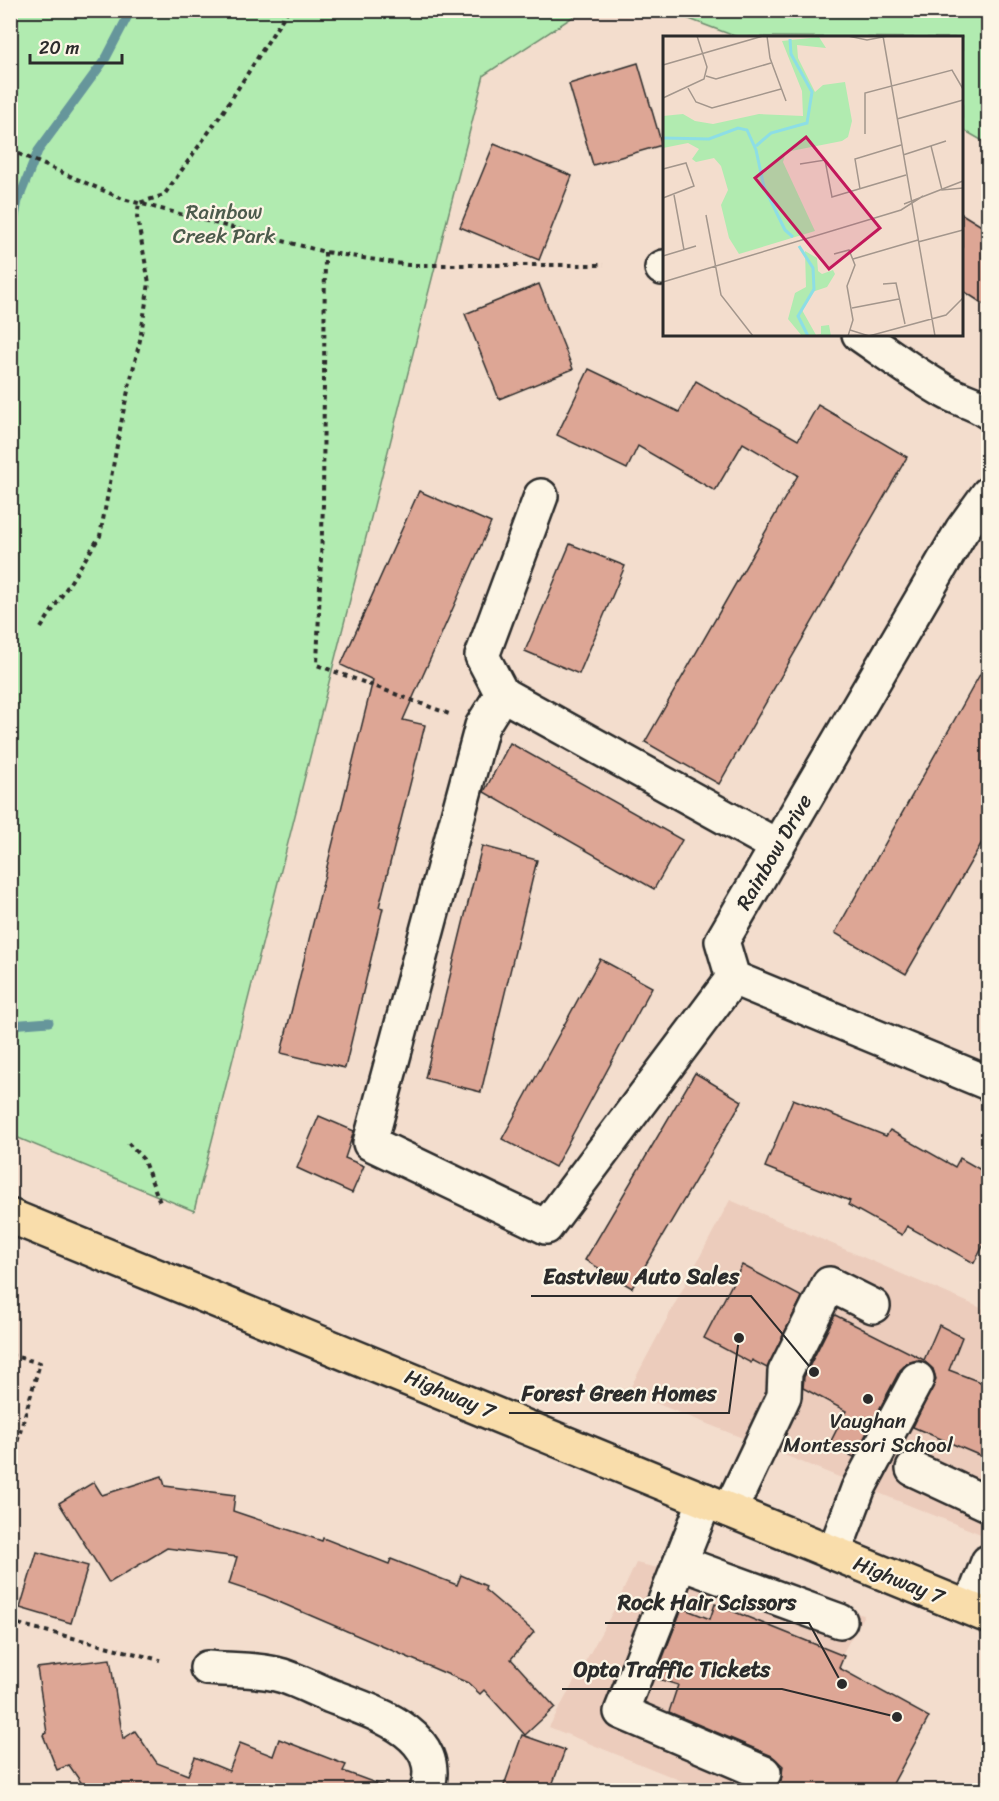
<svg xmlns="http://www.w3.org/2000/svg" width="999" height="1801" viewBox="0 0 999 1801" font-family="Sriracha,sans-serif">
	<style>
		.built { fill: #ecccbc }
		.green { fill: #b1ebb0; stroke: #6e8b6e; stroke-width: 1.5 }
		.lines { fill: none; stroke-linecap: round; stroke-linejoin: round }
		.stream { stroke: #66969b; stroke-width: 9 }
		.building { fill: #dda695; stroke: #2b2b2b; stroke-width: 1.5 }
		.minor-casing { stroke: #2b2b2b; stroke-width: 38 }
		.major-casing { stroke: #2b2b2b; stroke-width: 38 }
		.path { stroke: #2b2b2b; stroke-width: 4; stroke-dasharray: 4.5 4.5; stroke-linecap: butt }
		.minor { stroke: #fcf5e5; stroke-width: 33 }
		.major { stroke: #f9ddab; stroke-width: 33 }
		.poi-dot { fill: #2b2b2b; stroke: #fcf5e5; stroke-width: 2 }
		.labels { text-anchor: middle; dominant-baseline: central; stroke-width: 4.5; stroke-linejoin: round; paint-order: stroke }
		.park-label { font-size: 21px; fill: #4c5b4c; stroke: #fcf5e5 }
		.street-label { font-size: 21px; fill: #2b2b2b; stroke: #fcf5e5 }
		.poi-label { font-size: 21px; fill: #2b2b2b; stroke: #fcf5e5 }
		.inset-river { fill: none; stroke: #8ddee5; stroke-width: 3 }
		.inset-road { fill: none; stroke: #a3968c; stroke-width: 1.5 }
		.view { fill: #c2185b; fill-opacity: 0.15; stroke: #c2185b; stroke-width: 3 }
		.inset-edge { fill: none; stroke: #2b2b2b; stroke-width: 3 }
		.leader { fill: none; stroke: #2b2b2b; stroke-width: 2 }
		.callout-dot { fill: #2b2b2b; stroke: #fcf5e5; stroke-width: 2 }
		.callout-label { font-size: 22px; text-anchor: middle; font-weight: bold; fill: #2b2b2b; stroke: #fcf5e5; stroke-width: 4.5; stroke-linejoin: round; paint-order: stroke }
	</style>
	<rect width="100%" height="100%" fill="#f3ddcd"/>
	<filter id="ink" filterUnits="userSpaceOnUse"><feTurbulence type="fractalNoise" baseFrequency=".0167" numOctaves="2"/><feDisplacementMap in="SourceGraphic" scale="12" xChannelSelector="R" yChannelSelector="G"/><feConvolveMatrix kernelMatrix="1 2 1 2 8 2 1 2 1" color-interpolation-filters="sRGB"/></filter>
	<g filter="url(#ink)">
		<g class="built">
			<path d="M730 1200 988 1311V1537L628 1392Z"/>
			<path d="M636 1563 864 1615 766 1790H704L549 1727 616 1606Z"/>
		</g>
		<g class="green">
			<path d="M10 11H582L484 75 194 1211 11 1135Z"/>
			<path d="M668 11H988V144L962 129V38L737 37Z"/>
		</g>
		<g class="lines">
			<g class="stream">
				<path d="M10 242 18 201 38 151 106 58 131 10"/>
				<path d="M10 1025 49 1022"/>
			</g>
		</g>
		<g class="building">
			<path d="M638 63 662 145 593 165 569 84Z"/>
			<path d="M494 144 572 176 539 260 460 227Z"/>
			<path d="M962 214 988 230V307L962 290Z"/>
			<path d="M539 284 573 369 499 399 465 314Z"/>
			<path d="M589 369 679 412 696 381 798 440 818 405 907 457 719 784 645 742 798 475 743 443 715 491 638 446 627 469 557 435Z"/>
			<path d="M419 491 491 523 403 720 425 725 379 907 383 908 345 1068 281 1053 373 680 341 665Z"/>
			<path d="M570 544 625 566 579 674 525 651Z"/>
			<path d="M988 660V832L906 974 835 933Z"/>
			<path d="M510 743 682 840 654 889 484 792Z"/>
			<path d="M482 846 537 860 481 1092 425 1078Z"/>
			<path d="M600 959 652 987 555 1167 502 1139Z"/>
			<path d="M695 1073 742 1101 632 1288 585 1260Z"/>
			<path d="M793 1099 886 1136 890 1130 955 1167 960 1158 988 1174V1237L974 1263 907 1226 902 1235 848 1205 850 1201 765 1167Z"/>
			<path d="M319 1116 354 1131 345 1158 364 1166 352 1193 297 1168Z"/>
			<path d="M742 1265 802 1297 767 1368 752 1360 751 1363 704 1338Z"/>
			<path d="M835 1315 924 1360 939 1325 962 1337 949 1370 988 1385V1459L913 1427 936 1379 933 1369 925 1362 917 1360 908 1363 900 1370 854 1457 829 1445 846 1411 803 1388 804 1377Z"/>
			<path d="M162 1476 165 1486 235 1495 233 1511 322 1541 323 1538 389 1564 391 1559 457 1585 461 1575 486 1586 485 1590 534 1632 511 1659 555 1707 525 1735 484 1690 480 1694 468 1683 265 1596 229 1584 237 1557 167 1548 109 1583 59 1503 94 1482 102 1495Z"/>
			<path d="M37 1552 88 1566 71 1623 20 1608Z"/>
			<path d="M715 1604 844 1656 839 1668 929 1717 889 1791H770L781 1781 783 1766 772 1756 669 1712 678 1685 655 1678 682 1608 710 1619Z"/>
			<path d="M110 1659 123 1739 135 1731 157 1763 188 1775 195 1757 229 1771 240 1743 273 1756 279 1739 346 1765 343 1771 389 1788 388 1791H87L69 1765 57 1770 43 1735 47 1733 37 1668Z"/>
			<path d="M522 1735 565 1750 550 1791H502Z"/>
		</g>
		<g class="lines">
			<defs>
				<g id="minor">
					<path d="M662 268 664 267"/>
					<path d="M859 334C888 354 916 375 946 392 960 400 975 402 988 412"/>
					<path d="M988 494 962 530 722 941 733 978 988 1083"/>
					<path d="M502 694 482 656 541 496"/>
					<path d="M733 978 546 1227 370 1143 482 726 502 694 777 846"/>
					<path d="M913 1469 988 1504"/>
					<path d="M705 1500 621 1712 764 1773"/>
					<path d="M730 1510 784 1396 785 1372 829 1284 873 1306"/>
					<path d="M834 1553 858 1489 917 1379"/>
					<path d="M681 1563 840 1621"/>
					<path d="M970 1608 988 1562"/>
					<path d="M207 1668C229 1670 254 1669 276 1674 294 1678 313 1689 331 1696 370 1711 446 1733 427 1790"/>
				</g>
				<path id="major" d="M10 1216 988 1616"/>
			</defs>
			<use href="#minor" class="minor-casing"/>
			<use href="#major" class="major-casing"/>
			<g class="path">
				<path d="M10 150 123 199 325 252 408 265H604"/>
				<path d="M325 252 323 504 317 665 452 715"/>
				<path d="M982 578 988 580"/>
				<path d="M41 628 100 536 124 408 140 340 149 283 137 217 139 203 164 195 223 112 288 10"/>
				<path d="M128 1143 143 1159 161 1205"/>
				<path d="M10 1355 40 1363 10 1467"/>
				<path d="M10 1622 160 1660"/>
			</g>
			<use href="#minor" class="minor"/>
			<use href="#major" class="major"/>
		</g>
	</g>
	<circle class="poi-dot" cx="868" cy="1399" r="6"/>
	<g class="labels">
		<g class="park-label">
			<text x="224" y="212">Rainbow<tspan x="224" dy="24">Creek Park</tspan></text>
		</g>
		<g class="street-label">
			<text transform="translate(774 852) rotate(-60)">Rainbow Drive</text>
			<text transform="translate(450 1394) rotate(23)">Highway 7</text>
			<text transform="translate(899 1580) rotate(22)">Highway 7</text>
		</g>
		<g class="poi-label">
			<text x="868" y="1421">Vaughan<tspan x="868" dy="24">Montessori School</tspan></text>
		</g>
	</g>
	<g transform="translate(663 36)">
		<rect width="300" height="300" fill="#f3ddcd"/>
		<path d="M156 1 163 12 134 9 135 22 152 56 160 49 182 46 189 85 185 101 179 105 123 116 120 126 152 195 76 218 66 202 58 169 65 154 58 130 51 122 33 126 29 123 36 113 25 107 0 112V80L20 78 32 85 50 88 96 78 140 80 139 55 119 5ZM142 215 154 222 155 235 159 238 170 234 172 238 164 251 149 256 139 274 153 299 158 298V290L166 289 168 300H139L125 283 132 257 143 251Z" fill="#b1ebb0"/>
		<path class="inset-river" d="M0 102 46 103 75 92 84 94 93 114 101 151 122 194 130 201M93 110 108 97 144 87 149 56 128 18 127 3M136 210 150 232 151 253 135 280 145 300"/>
		<path class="inset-road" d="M104 0 107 22 123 65M185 0 204 4 225 0M220 0 272 300M0 29 100 0M43 40 53 43 108 27M25 52 33 66 49 72 118 53M0 62 41 43 44 31 34 0M234 83 300 64M202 98V57L289 34 300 53M268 110 279 154 300 152M240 119 283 105M137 128 162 124 169 161 243 139M0 133 23 127 31 150 0 162M197 153 192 123 238 109M11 159 21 214M241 168 300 145M43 179 58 259 90 300M255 206 300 194M171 218 186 214 192 229 184 250 190 284 185 300M0 220 33 210M190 223 255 204M0 246 238 174 260 160M220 248 233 247 242 288M189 272 236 263M187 294 206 300 283 279 300 262"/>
		<path class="view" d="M143 101 217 192 166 233 92 142Z"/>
		<rect width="300" height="300" class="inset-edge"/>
	</g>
	<path class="leader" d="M814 1372L751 1296H531M739 1338L729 1413H509M842 1684L809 1623H605M897 1717L782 1689H562"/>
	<g class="callout-dot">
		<circle cx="814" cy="1372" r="6"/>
		<circle cx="739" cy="1338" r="6"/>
		<circle cx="842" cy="1684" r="6"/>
		<circle cx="897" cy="1717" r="6"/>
	</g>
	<g class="callout-label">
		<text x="641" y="1284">Eastview Auto Sales</text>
		<text x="619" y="1401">Forest Green Homes</text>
		<text x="707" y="1610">Rock Hair Scissors</text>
		<text x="672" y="1677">Opta Traffic Tickets</text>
	</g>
	<rect width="999" height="1801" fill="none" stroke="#fcf5e5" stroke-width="36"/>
	<rect x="18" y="18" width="963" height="1765" fill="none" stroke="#2b2b2b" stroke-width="2" filter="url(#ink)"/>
	<path d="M30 54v9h92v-9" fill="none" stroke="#2b2b2b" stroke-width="3"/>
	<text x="39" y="54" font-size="18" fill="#2b2b2b" stroke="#fcf5e5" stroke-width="4.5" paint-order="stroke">20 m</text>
</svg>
